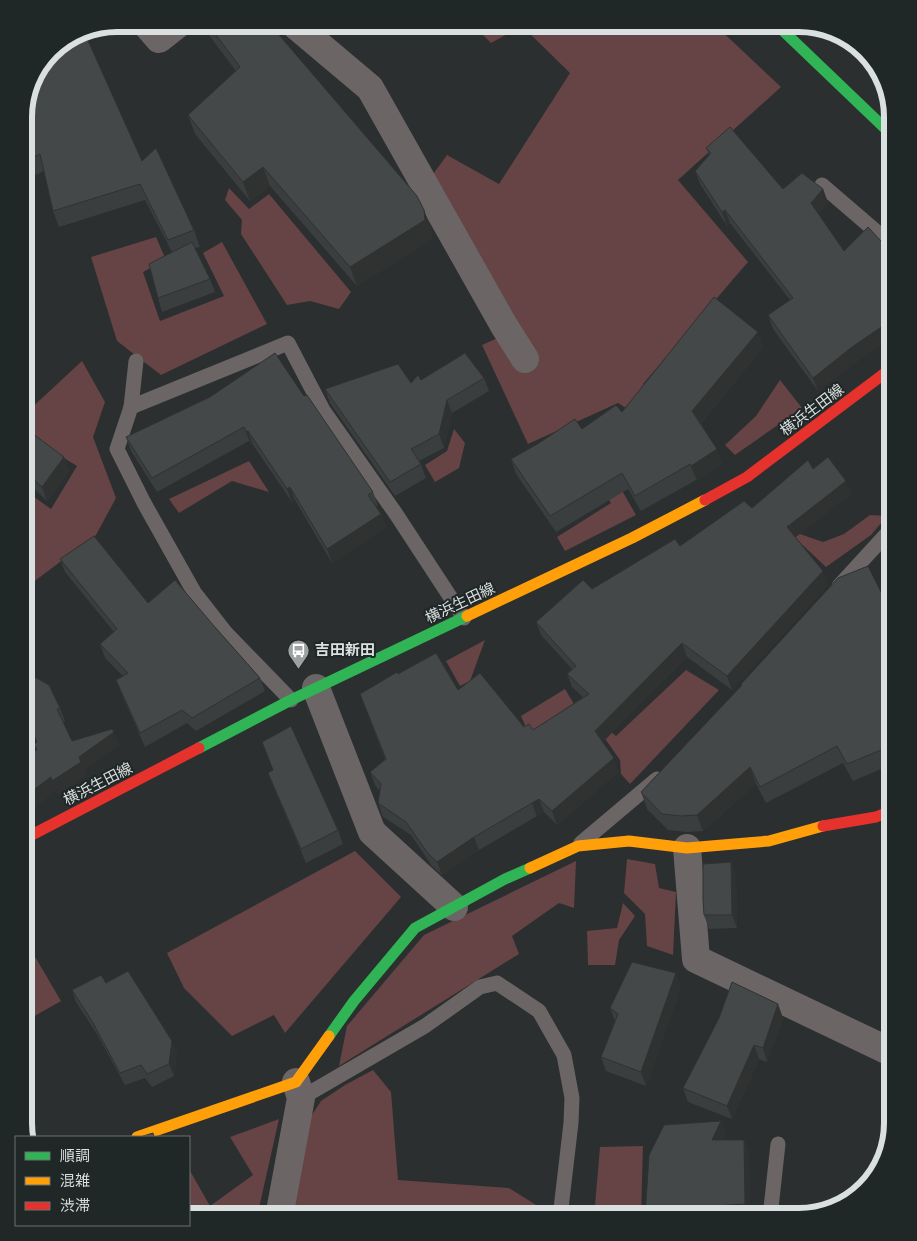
<svg xmlns="http://www.w3.org/2000/svg" width="917" height="1241" viewBox="0 0 917 1241" font-family="Bitter,'Noto Sans JP',serif">
	<style>
		.green { fill: #664344 }
		.lines { fill: none; stroke-linecap: round; stroke-linejoin: round }
		.lane { stroke: #6b6565; stroke-width: 15 }
		.street { stroke: #6b6565; stroke-width: 28 }
		.fast { stroke: #30b455; stroke-width: 11 }
		.slow { stroke: #ff9f0a; stroke-width: 11 }
		.jam { stroke: #e5322d; stroke-width: 11 }
		.wall { fill: #3b3e3e }
		.shaded-wall { fill: #303232 }
		.building { fill: #454848; stroke: #303232 }
		.labels { text-anchor: middle; dominant-baseline: central; stroke-width: 4; stroke-linejoin: round; paint-order: stroke }
		.street-label { font-size: 15px; fill: #dadfdf; stroke: #202727 }
		.poi-label { font-size: 15px; font-weight: bold; fill: #dadfdf; stroke: #202727; text-anchor: start }
		.rim { fill: none; stroke: #dadfdf; stroke-width: 6 }
	</style>
	<rect width="100%" height="100%" fill="#2b2f2f"/>
	<g class="green">
		<path d="M472 24H714L781 87 678 180 748 262 643 384 659 406 645 420 618 403 528 444 482 345 517 329 428 181 447 155 499 184 570 73 522 26 491 43Z"/>
		<path d="M229 188 249 209 269 194 351 292 339 309 310 301 287 305 241 234 242 220 225 200Z"/>
		<path d="M156 237 166 260 143 272 160 321 224 296 203 253 222 242 267 324 161 375 117 341 91 257Z"/>
		<path d="M82 361 105 402 93 437 116 498 96 535 24 589V504L30 494 51 509 77 466 28 436 24 438V409L27 412Z"/>
		<path d="M780 380 802 408 735 455 725 445 756 416Z"/>
		<path d="M454 429 465 443 459 468 435 482 425 465 447 451Z"/>
		<path d="M249 461 269 492 232 481 179 513 169 499Z"/>
		<path d="M620 487 636 515 565 551 557 537 611 503 604 492Z"/>
		<path d="M870 515 887 516 871 535 826 567 793 536 800 534 823 542 844 534Z"/>
		<path d="M485 640 470 681 460 686 446 661Z"/>
		<path d="M686 670 719 690 630 784 621 774 620 760 585 710 616 736Z"/>
		<path d="M565 689 577 709 498 753 525 725 521 716Z"/>
		<path d="M355 851 401 897 285 1033 274 1015 232 1036 184 988 167 953Z"/>
		<path d="M627 859 655 864 659 888 676 892 673 955 647 946 645 914 624 893Z"/>
		<path d="M576 861 574 908 559 903 512 936 519 954 339 1066 347 1026 424 935Z"/>
		<path d="M623 903 635 916 619 940 615 965H588L587 931 617 928Z"/>
		<path d="M24 938 61 1001 24 1022V1008L29 1005 24 997V980L31 972 24 961Z"/>
		<path d="M373 1070 391 1092 398 1180 509 1188 541 1208 544 1217H366V1213L324 1208V1217H286L304 1127 321 1101 345 1085Z"/>
		<path d="M279 1119 257 1217H189V1169L210 1206 253 1175 230 1137Z"/>
		<path d="M643 1146 641 1217H594L600 1147Z"/>
	</g>
	<g class="lines">
		<g class="lane">
			<path d="M822 185 893 246"/>
			<path d="M136 361 131 407 117 449 144 503 194 592 226 633 291 700"/>
			<path d="M131 407 288 343 323 410 396 514 464 618"/>
			<path d="M839 586 893 527"/>
			<path d="M581 843 657 779"/>
			<path d="M301 1098 425 1026 480 987 497 983 539 1011 564 1055 572 1098 571 1123 560 1217"/>
			<path d="M770 1217 778 1144"/>
		</g>
		<g class="street">
			<path d="M146 24 159 39 178 24"/>
			<path d="M294 24 370 88 503 324 525 359"/>
			<path d="M316 688 372 832 454 907"/>
			<path d="M687 848 696 959 893 1053"/>
			<path d="M279 1217 301 1098 296 1082"/>
		</g>
		<g class="fast">
			<path d="M776 24 893 136"/>
			<path d="M199 748 291 700 467 616"/>
			<path d="M329 1036 354 1001 415 928 505 879 530 868"/>
		</g>
		<g class="slow">
			<path d="M467 616 632 538 705 500"/>
			<path d="M530 868 578 846 629 841 687 848 769 841 823 826"/>
			<path d="M137 1137 296 1082 329 1036"/>
		</g>
		<g class="jam">
			<path d="M705 500 747 477 893 367"/>
			<path d="M823 826 876 817 893 810"/>
			<path d="M24 839 199 748"/>
		</g>
	</g>
	<g class="wall">
		<path d="M203 24H266L424 210 431 229 432 239 357 286 270 186 250 201 195 134 188 115 236 71 205 30Z"/>
		<path d="M24 111 142 161 194 230 200 247 195 248 210 279 215 292 162 312 158 298 172 252 145 200 59 227 53 211 44 171 36 175 24 145Z"/>
		<path d="M706 148 783 189H823L828 203 818 214 844 251 893 254V336L857 361 818 391 773 329 768 315 790 300 730 223 727 226 700 184 695 171 709 155Z"/>
		<path d="M763 347 701 423 722 464 697 481 696 480 641 511 628 489 556 532 516 474 511 459 622 412Z"/>
		<path d="M484 378 489 391 452 413 444 448 419 461 421 464 426 478 395 496 330 403 325 389 411 383 421 380Z"/>
		<path d="M304 396 373 492 378 505 376 507 381 514 386 527 332 563 295 500 292 502 253 445H251L249 441 157 492 131 451 126 437Z"/>
		<path d="M24 437 64 457 69 471 47 501 24 479Z"/>
		<path d="M813 469 851 494 795 537 828 585 732 690 687 657 602 742 618 772 557 825 544 812 479 850 442 875 432 866 411 835 383 817 378 803 380 791 375 785 370 772 385 759 360 694 398 674 458 690 524 727 533 730 583 697 572 687 567 674 572 669 541 635 536 622 592 589 680 546 752 508Z"/>
		<path d="M60 559 148 603 214 626 260 678 265 691 196 731 187 723 145 747 121 693 116 680 123 676 105 658 100 644 114 632 65 572Z"/>
		<path d="M893 616V764L853 781 843 763 766 803 756 784 703 831 687 832 668 830 647 809 641 792 742 686 741 684Z"/>
		<path d="M24 671 60 708 65 721 63 722 72 741 119 745 84 770 86 776 57 794 56 791 26 813 24 812V753L36 750 34 744 36 742 24 713Z"/>
		<path d="M268 773 338 830 343 844 306 863 273 786Z"/>
		<path d="M731 862 736 876 737 928 709 929 704 915Z"/>
		<path d="M106 983 177 1053 174 1076 152 1087 145 1078 125 1085 97 1034 76 1002 72 990Z"/>
		<path d="M681 987 646 1086 606 1071 601 1057 615 1021 610 1008Z"/>
		<path d="M783 1018 767 1062 759 1059 732 1119 688 1102 683 1088Z"/>
		<path d="M726 1134 723 1140H744L749 1153 750 1217H645Z"/>
	</g>
	<g class="shaded-wall">
		<path d="M263 167 270 186 250 201 243 182Z"/>
		<path d="M823 189 828 203 816 217 811 203Z"/>
		<path d="M424 210 431 229 432 239 357 286 350 267Z"/>
		<path d="M725 210 730 223 727 226 722 212Z"/>
		<path d="M31 294 36 307 24 318V300Z"/>
		<path d="M893 319V336L857 361 818 391 813 378 852 347Z"/>
		<path d="M758 332 763 347 698 426 692 411Z"/>
		<path d="M447 400 452 413 444 448 439 434Z"/>
		<path d="M248 431 253 445H251L246 432Z"/>
		<path d="M717 449 722 464 697 481 691 466Z"/>
		<path d="M64 457 69 471 47 501 42 487Z"/>
		<path d="M846 481 851 494 792 540 787 527Z"/>
		<path d="M290 487 295 500 292 502 287 489Z"/>
		<path d="M381 514 386 527 332 563 327 549Z"/>
		<path d="M823 571 828 585 732 690 727 676Z"/>
		<path d="M682 643 687 657 600 745 595 731Z"/>
		<path d="M114 732 119 745 84 770 86 776 57 794 52 781 79 757Z"/>
		<path d="M614 758 618 772 557 825 552 811Z"/>
		<path d="M750 767 756 784 703 831 697 815Z"/>
		<path d="M51 777 56 791 26 813 24 806V797Z"/>
		<path d="M539 799 544 812 537 817 532 803Z"/>
		<path d="M474 837 479 850 442 875 437 862Z"/>
		<path d="M731 862 736 876 737 928 732 915Z"/>
		<path d="M676 973 681 987 646 1086 641 1072Z"/>
		<path d="M778 1004 783 1018 767 1062 763 1048Z"/>
		<path d="M172 1041 177 1053 174 1076 169 1064Z"/>
		<path d="M754 1045 759 1059 732 1119 727 1106Z"/>
		<path d="M721 1121 726 1134 717 1154 712 1140Z"/>
		<path d="M744 1140 749 1153 750 1217 745 1204Z"/>
	</g>
	<g class="building">
		<path d="M208 24H266L280 36 417 196 424 210 425 220 350 267 263 167 243 182 188 115 240 67Z"/>
		<path d="M86 36 142 161 156 148 194 230 168 240 140 184 53 211 40 154 30 159 24 144V111L33 76 56 47Z"/>
		<path d="M730 127 783 189 802 173 823 189 811 203 844 251 868 227 893 254V290L891 291 893 294V319L852 347 813 378 768 315 793 298 725 210 722 212 695 171 711 153 706 148Z"/>
		<path d="M192 242 210 279 158 298 149 264Z"/>
		<path d="M24 286 31 294 24 300Z"/>
		<path d="M714 297 758 332 692 411 717 449 691 466 690 464 635 496 622 473 550 516 511 459 539 443 575 419 582 429 616 405 622 412Z"/>
		<path d="M275 353 304 396 307 395 373 492 368 495 381 514 327 549 290 487 287 489 248 431 246 432 244 427 152 478 126 437 210 397Z"/>
		<path d="M465 353 484 378 447 400 439 434 411 449 421 464 390 482 325 389 398 364 411 383 418 375 421 380Z"/>
		<path d="M29 431 64 457 42 487 24 470V437Z"/>
		<path d="M828 457 846 481 787 527 823 571 727 676 682 643 595 731 614 758 552 811 539 799 474 837 437 862 427 852 406 822 378 803 381 784 370 772 386 759 360 694 397 672 398 674 436 653 458 690 480 673 524 727 529 724 533 730 589 694 567 674 576 666 536 622 583 580 592 589 675 539 680 546 744 501 752 508 808 460 813 469Z"/>
		<path d="M893 531V552L885 535Z"/>
		<path d="M94 536 148 603 175 580 214 626 260 678 192 718 182 710 140 733 116 680 128 673 100 644 117 629 60 559Z"/>
		<path d="M868 566 893 616V739L890 740 893 745 847 764 837 746 760 787 750 767 697 815 681 816 662 814 641 792 742 685 741 684 838 578Z"/>
		<path d="M24 671 49 685 60 708 57 709 72 741 112 729 114 732 79 757 81 762 52 781 51 777 24 797V753L37 750 34 744 37 742 24 711Z"/>
		<path d="M291 726 338 830 301 849 268 773 273 770 262 742Z"/>
		<path d="M731 862 732 915H704L703 900V864Z"/>
		<path d="M632 962 676 973 641 1072 601 1057 618 1014 610 1008Z"/>
		<path d="M128 971 172 1041 169 1064 147 1074 141 1065 120 1073 92 1021 72 990 101 975 106 983Z"/>
		<path d="M732 982 778 1004 763 1048 754 1045 727 1106 683 1088 719 1018Z"/>
		<path d="M721 1121 712 1140H744L745 1204 713 1206 718 1217H645L649 1155 664 1125Z"/>
		<path d="M153 1133 154 1137H140Z"/>
	</g>
	<defs>
		<symbol id="bus-pin" viewBox="-11 -11 22 30"><path d="M0 17L-7.5 6A9.5 9.5 0 1 1 7.5 6Z" fill="#9da1a1" stroke="#202727"/><path d="M-5-6H5V4H4V6H2V4H-2V6H-4V4H-5ZM-3.5-4V0h7V-4ZM-3.5 1.2v1.5H-2V1.2ZM2 1.2v1.5H3.5V1.2Z" fill="#fff"/></symbol>
	</defs>
	<g fill-rule="evenodd">
		<use href="#bus-pin" x="286" y="638" width="25" height="34"/>
	</g>
	<g class="labels">
		<g class="street-label">
			<text transform="translate(812 410) rotate(-37)">横浜生田線</text>
			<text transform="translate(460 603) rotate(-25)">横浜生田線</text>
			<text transform="translate(98 784) rotate(-27)">横浜生田線</text>
		</g>
		<g class="poi-label">
			<text x="315" y="650">吉田新田</text>
		</g>
	</g>
	<path d="M0 0H917V1241H0ZM117 32H799A85 85 0 0 1 884 117V1123A85 85 0 0 1 799 1208H117A85 85 0 0 1 32 1123V117A85 85 0 0 1 117 32Z" fill="#202727" fill-rule="evenodd"/>
	<path class="rim" d="M117 32H799A85 85 0 0 1 884 117V1123A85 85 0 0 1 799 1208H117A85 85 0 0 1 32 1123V117A85 85 0 0 1 117 32Z"/>
	<rect x="15" y="1136" width="175" height="90" fill="#202727" stroke="#6a7171"/>
	<rect x="25" y="1152" width="25" height="8" fill="#30b455" stroke="#6a7171"/>
	<text x="60" y="1161" font-size="15" fill="#dadfdf">順調</text>
	<rect x="25" y="1177" width="25" height="8" fill="#ff9f0a" stroke="#6a7171"/>
	<text x="60" y="1186" font-size="15" fill="#dadfdf">混雑</text>
	<rect x="25" y="1202" width="25" height="8" fill="#e5322d" stroke="#6a7171"/>
	<text x="60" y="1211" font-size="15" fill="#dadfdf">渋滞</text>
</svg>
